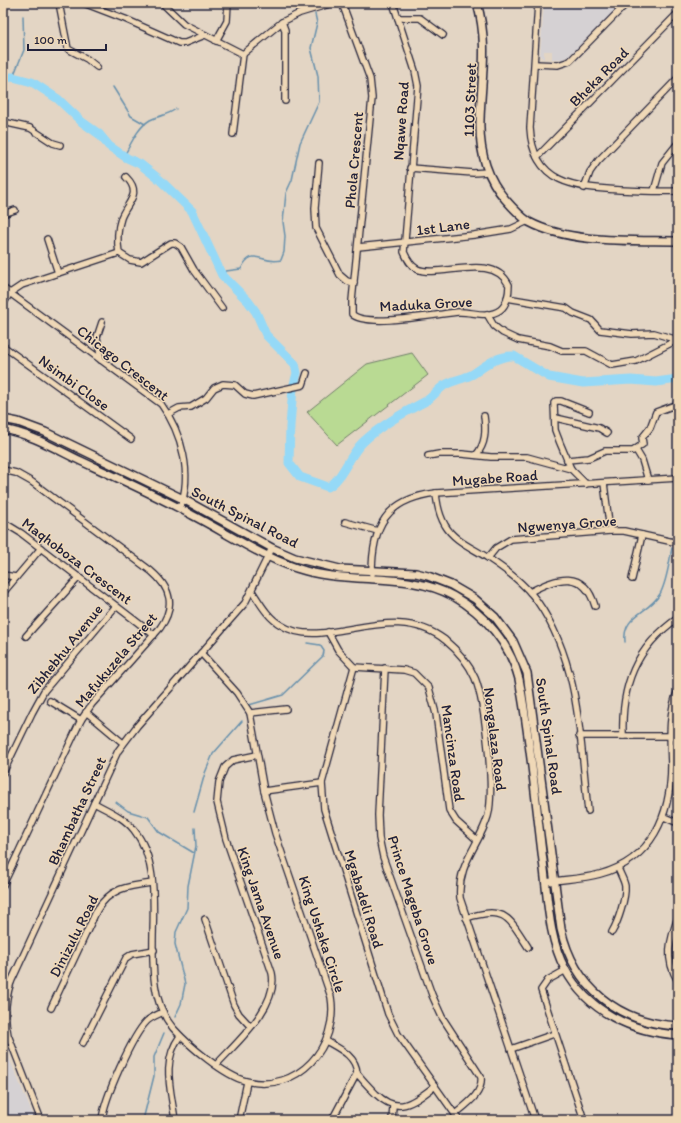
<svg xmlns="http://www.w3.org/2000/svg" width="681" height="1123" viewBox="0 0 681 1123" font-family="Itim,sans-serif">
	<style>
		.built { fill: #d5d1d3 }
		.pitch { fill: #b9da93; stroke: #6e7e67 }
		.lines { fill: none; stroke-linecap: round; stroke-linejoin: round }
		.stream { stroke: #6790ac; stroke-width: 1.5 }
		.river { stroke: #95d9f7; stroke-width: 9 }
		.minor-casing { stroke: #22223b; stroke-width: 8 }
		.tertiary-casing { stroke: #22223b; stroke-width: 10 }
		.minor { stroke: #efd8b7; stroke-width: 5.5 }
		.tertiary { stroke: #efd8b7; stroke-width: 7 }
		.labels { text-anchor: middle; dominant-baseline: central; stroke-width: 3; stroke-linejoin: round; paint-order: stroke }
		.street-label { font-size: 15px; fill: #22223b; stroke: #efd8b7 }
	</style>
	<rect width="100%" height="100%" fill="#e3d5c4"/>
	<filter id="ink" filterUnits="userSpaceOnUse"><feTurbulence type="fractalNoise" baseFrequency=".025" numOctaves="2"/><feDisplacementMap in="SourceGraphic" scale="8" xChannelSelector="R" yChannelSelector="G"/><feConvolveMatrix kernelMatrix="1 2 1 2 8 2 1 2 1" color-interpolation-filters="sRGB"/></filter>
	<g filter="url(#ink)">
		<g class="built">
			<path d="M544 3H622L569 56 563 59H552V51H544V59L540 56Z"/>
			<path d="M3 1034 6 1051 35 1120H3Z"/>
		</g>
		<path class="pitch" d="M412 353 428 375 337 445 307 412 367 364Z"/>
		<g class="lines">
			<g class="stream">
				<path d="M13 77 24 50 23 16"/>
				<path d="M113 87 131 116 145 124"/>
				<path d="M124 156C131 144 137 128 150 120 158 116 168 115 176 109"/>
				<path d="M222 275 226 271 241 269C253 245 261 265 281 260L284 252 285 236 283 222 286 193 292 180 300 143 319 102 318 76 311 48 317 23 315 14"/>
				<path d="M673 539 678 525"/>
				<path d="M625 642C622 615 648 614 660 594 667 581 669 563 672 548"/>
				<path d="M249 705 283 695 323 656 324 651 320 645 307 643"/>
				<path d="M116 802 128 811 148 817 159 832 194 853"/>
				<path d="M194 812 205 773 213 754 242 721"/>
				<path d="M175 1017 181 1004 185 984 175 944 176 932 187 908 188 886 196 846 195 828"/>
				<path d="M143 1120 154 1076V1057L164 1033"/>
			</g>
			<path class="river" d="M3 78 13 77 32 82 58 99 82 122 99 134 109 146 127 158 140 164 159 179 192 211 222 275 248 301 256 312 266 335 295 364 297 373 293 388 290 426 289 463 300 477 328 487C342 480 349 455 363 442 381 425 405 412 426 401 433 397 438 389 445 385 453 380 464 379 473 374 485 366 498 355 514 356L549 377 583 383 631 380 656 382 678 379"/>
			<defs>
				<g id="minor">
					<path d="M59 3 68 49 87 59 97 67"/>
					<path d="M162 3 184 24 243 54 282 22 300 13 333 3"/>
					<path d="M342 3 370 79 372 98 352 301V314C365 328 438 314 458 312 471 311 487 319 500 310 507 305 509 293 509 285 493 251 439 279 417 269 410 265 407 259 404 252L418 86 415 71 393 3"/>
					<path d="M538 3 530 128C533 184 574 187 620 190 639 191 659 192 678 191"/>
					<path d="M86 4 125 19 179 43H185L205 35"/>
					<path d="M398 18H420L443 35"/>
					<path d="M282 22 285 30V101"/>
					<path d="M216 41 227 21 228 3"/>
					<path d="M535 64 558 65 570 61 627 3"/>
					<path d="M3 122 30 128 53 143 60 145"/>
					<path d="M233 134 243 54"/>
					<path d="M537 157 678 13"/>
					<path d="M319 163 315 208 316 228 340 275 347 281 354 283"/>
					<path d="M410 168 473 173 488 172"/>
					<path d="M584 188 590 172 598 161 678 78"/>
					<path d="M654 191 662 163 678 143"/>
					<path d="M3 214 15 210"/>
					<path d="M47 239 58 273"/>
					<path d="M358 247 474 235 511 229 528 221"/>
					<path d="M119 253C117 241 117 230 121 218 127 202 143 194 126 177"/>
					<path d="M3 288 161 404C182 433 193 474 180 508"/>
					<path d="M507 298 566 308 573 313 591 320 600 330 632 334 654 333 678 340"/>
					<path d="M3 304 10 293 22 285 119 253 130 260 141 262 171 243H175L181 247 194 270 222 308"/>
					<path d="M487 314 494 326 503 333 518 340 550 346 562 351H586L612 365 636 361 677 340"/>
					<path d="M3 346 131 439"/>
					<path d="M101 360 97 337 102 322"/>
					<path d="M168 414 179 408 191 407 206 398 214 388 223 384 235 385 245 394 253 396 303 385 307 373"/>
					<path d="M556 418 599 428 607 433"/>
					<path d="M636 450 642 460 648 480"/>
					<path d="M476 455C486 444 486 430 484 416"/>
					<path d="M428 456 439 454H462L491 457H527L571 469"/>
					<path d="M567 460 589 458 605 451H633L643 444 642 438 650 428 656 412 678 404"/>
					<path d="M3 470 16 473 32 482 151 571C171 588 176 606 160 628L92 704 81 720 3 885"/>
					<path d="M604 483 610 531"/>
					<path d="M586 484 571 469 560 443 555 430 554 403 556 401H561L589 412"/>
					<path d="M436 493C437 504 439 515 445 525 454 541 473 548 488 558 506 570 524 583 537 601 580 662 580 739 588 811"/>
					<path d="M3 522 21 533 154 635"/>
					<path d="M345 522 378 531"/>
					<path d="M488 558 496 548 511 539 610 531H624L678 543"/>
					<path d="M372 574C372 526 386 499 436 493L678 478"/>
					<path d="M3 575 16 577"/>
					<path d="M632 579 642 535"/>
					<path d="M252 591C260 603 268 618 281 625 324 653 391 598 445 640 457 650 469 664 475 678 485 703 495 790 488 816 479 846 457 864 460 898L535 1120"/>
					<path d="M530 592C557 577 584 569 595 606"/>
					<path d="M3 593 41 548"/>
					<path d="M328 632 338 650 354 667 404 670 414 673 429 688 436 714 449 810 456 821 477 840"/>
					<path d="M26 636 79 577"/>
					<path d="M354 667 322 783 324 809 388 1014 398 1034 459 1120"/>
					<path d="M385 668 378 815 379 838 383 857 432 995 442 1017 481 1077C483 1094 467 1104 455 1114"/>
					<path d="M50 701 81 720"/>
					<path d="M86 712 123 743"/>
					<path d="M250 713 286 709"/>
					<path d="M579 736H671"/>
					<path d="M623 736C621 686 635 648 678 618"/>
					<path d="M3 773 32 713 44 691 116 606"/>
					<path d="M264 791 322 783"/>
					<path d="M94 803C107 810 124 817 134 830 176 882 130 977 173 1028 188 1045 225 1076 246 1081 298 1094 339 1046 331 997L275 833 264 791 250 713 237 693 201 653"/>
					<path d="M664 817 678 823"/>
					<path d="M546 882C564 879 583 879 600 874 652 860 671 815 671 765 670 740 668 713 678 690"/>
					<path d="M678 917C670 940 664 959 678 981"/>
					<path d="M466 918C505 906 508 916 528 947"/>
					<path d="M205 919 234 1005 239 1014 250 1026"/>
					<path d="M612 932C618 922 626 898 625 886 624 880 620 874 618 868"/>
					<path d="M566 970 548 980 541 990 583 1117"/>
					<path d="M3 980 11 982"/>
					<path d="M51 1008 97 910C110 888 128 886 152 883"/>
					<path d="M326 1041C340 1049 356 1056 357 1073L332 1120"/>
					<path d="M83 1043 126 958 132 954 154 950"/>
					<path d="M511 1049 554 1034"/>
					<path d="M216 1065C237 1042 279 1006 272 973L226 839 217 802 219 782 225 767 233 760 257 755"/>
					<path d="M357 1073C363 1081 369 1087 376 1094 399 1116 414 1102 435 1086"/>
					<path d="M41 1120 8 1035C4 1017 5 1000 11 982L118 751 137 726 245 603 272 548"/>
					<path d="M102 1120C104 1099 132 1036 147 1021 151 1017 157 1015 163 1012"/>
					<path d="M175 1120C171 1090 161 1062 180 1036"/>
					<path d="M239 1120 247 1082"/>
					<path d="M392 1120 393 1106"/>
				</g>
				<g id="tertiary">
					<path d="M477 3C489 44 481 79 480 120 479 149 486 177 505 199 512 207 520 216 529 222 570 244 632 240 678 241"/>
					<path d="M3 419 18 422 45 432 183 499 272 548 295 558 340 569 416 573 428 576 451 585 475 599 495 617 513 641 527 673 561 929C574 987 618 1023 678 1026"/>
					<path d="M3 429C31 434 56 449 81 461 118 478 156 495 192 515 229 534 266 560 306 571 354 584 410 572 453 596 485 614 510 644 519 679 531 742 536 806 544 869 548 902 549 939 565 969 588 1012 632 1032 678 1035"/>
				</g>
			</defs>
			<use href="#minor" class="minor-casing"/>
			<use href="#tertiary" class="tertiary-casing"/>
			<use href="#minor" class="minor"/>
			<use href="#tertiary" class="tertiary"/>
		</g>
	</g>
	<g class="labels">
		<g class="street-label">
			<text transform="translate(599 77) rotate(-45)">Bheka Road</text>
			<text transform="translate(470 100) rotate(-88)">1103 Street</text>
			<text transform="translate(401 121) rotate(-86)">Nqawe Road</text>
			<text transform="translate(354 160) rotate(-85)">Phola Crescent</text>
			<text transform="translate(443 227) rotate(-7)">1st Lane</text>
			<text transform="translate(426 304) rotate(-3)">Maduka Grove</text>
			<text transform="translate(123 363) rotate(38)">Chicago Crescent</text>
			<text transform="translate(74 383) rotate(36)">Nsimbi Close</text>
			<text transform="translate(495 478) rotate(-4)">Mugabe Road</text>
			<text transform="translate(245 517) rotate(27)">South Spinal Road</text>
			<text transform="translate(567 524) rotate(-4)">Ngwenya Grove</text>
			<text transform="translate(77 561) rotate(37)">Maqhoboza Crescent</text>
			<text transform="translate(65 649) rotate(-51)">Zibhebhu Avenue</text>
			<text transform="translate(116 660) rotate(-50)">Mafukuzela Street</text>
			<text transform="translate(549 736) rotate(82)">South Spinal Road</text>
			<text transform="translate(495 739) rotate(83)">Nongalaza Road</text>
			<text transform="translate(453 753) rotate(82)">Mancinza Road</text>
			<text transform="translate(77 811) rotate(-65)">Bhambatha Street</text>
			<text transform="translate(364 899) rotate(73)">Mgabadeli Road</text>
			<text transform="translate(413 900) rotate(72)">Prince Mageba Grove</text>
			<text transform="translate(261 903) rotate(71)">King Jama Avenue</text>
			<text transform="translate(322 934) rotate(72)">King Ushaka Circle</text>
			<text transform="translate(74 936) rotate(-63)">Dinizulu Road</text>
		</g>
	</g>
	<rect width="681" height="1123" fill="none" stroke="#efd8b7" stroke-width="16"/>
	<rect x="8" y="8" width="665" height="1107" fill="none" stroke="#22223b" stroke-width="1.5" filter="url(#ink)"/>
	<path d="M28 44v6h78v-6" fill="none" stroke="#22223b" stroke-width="2"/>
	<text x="34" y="44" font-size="12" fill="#22223b" stroke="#efd8b7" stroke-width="3" paint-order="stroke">100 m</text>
</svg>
